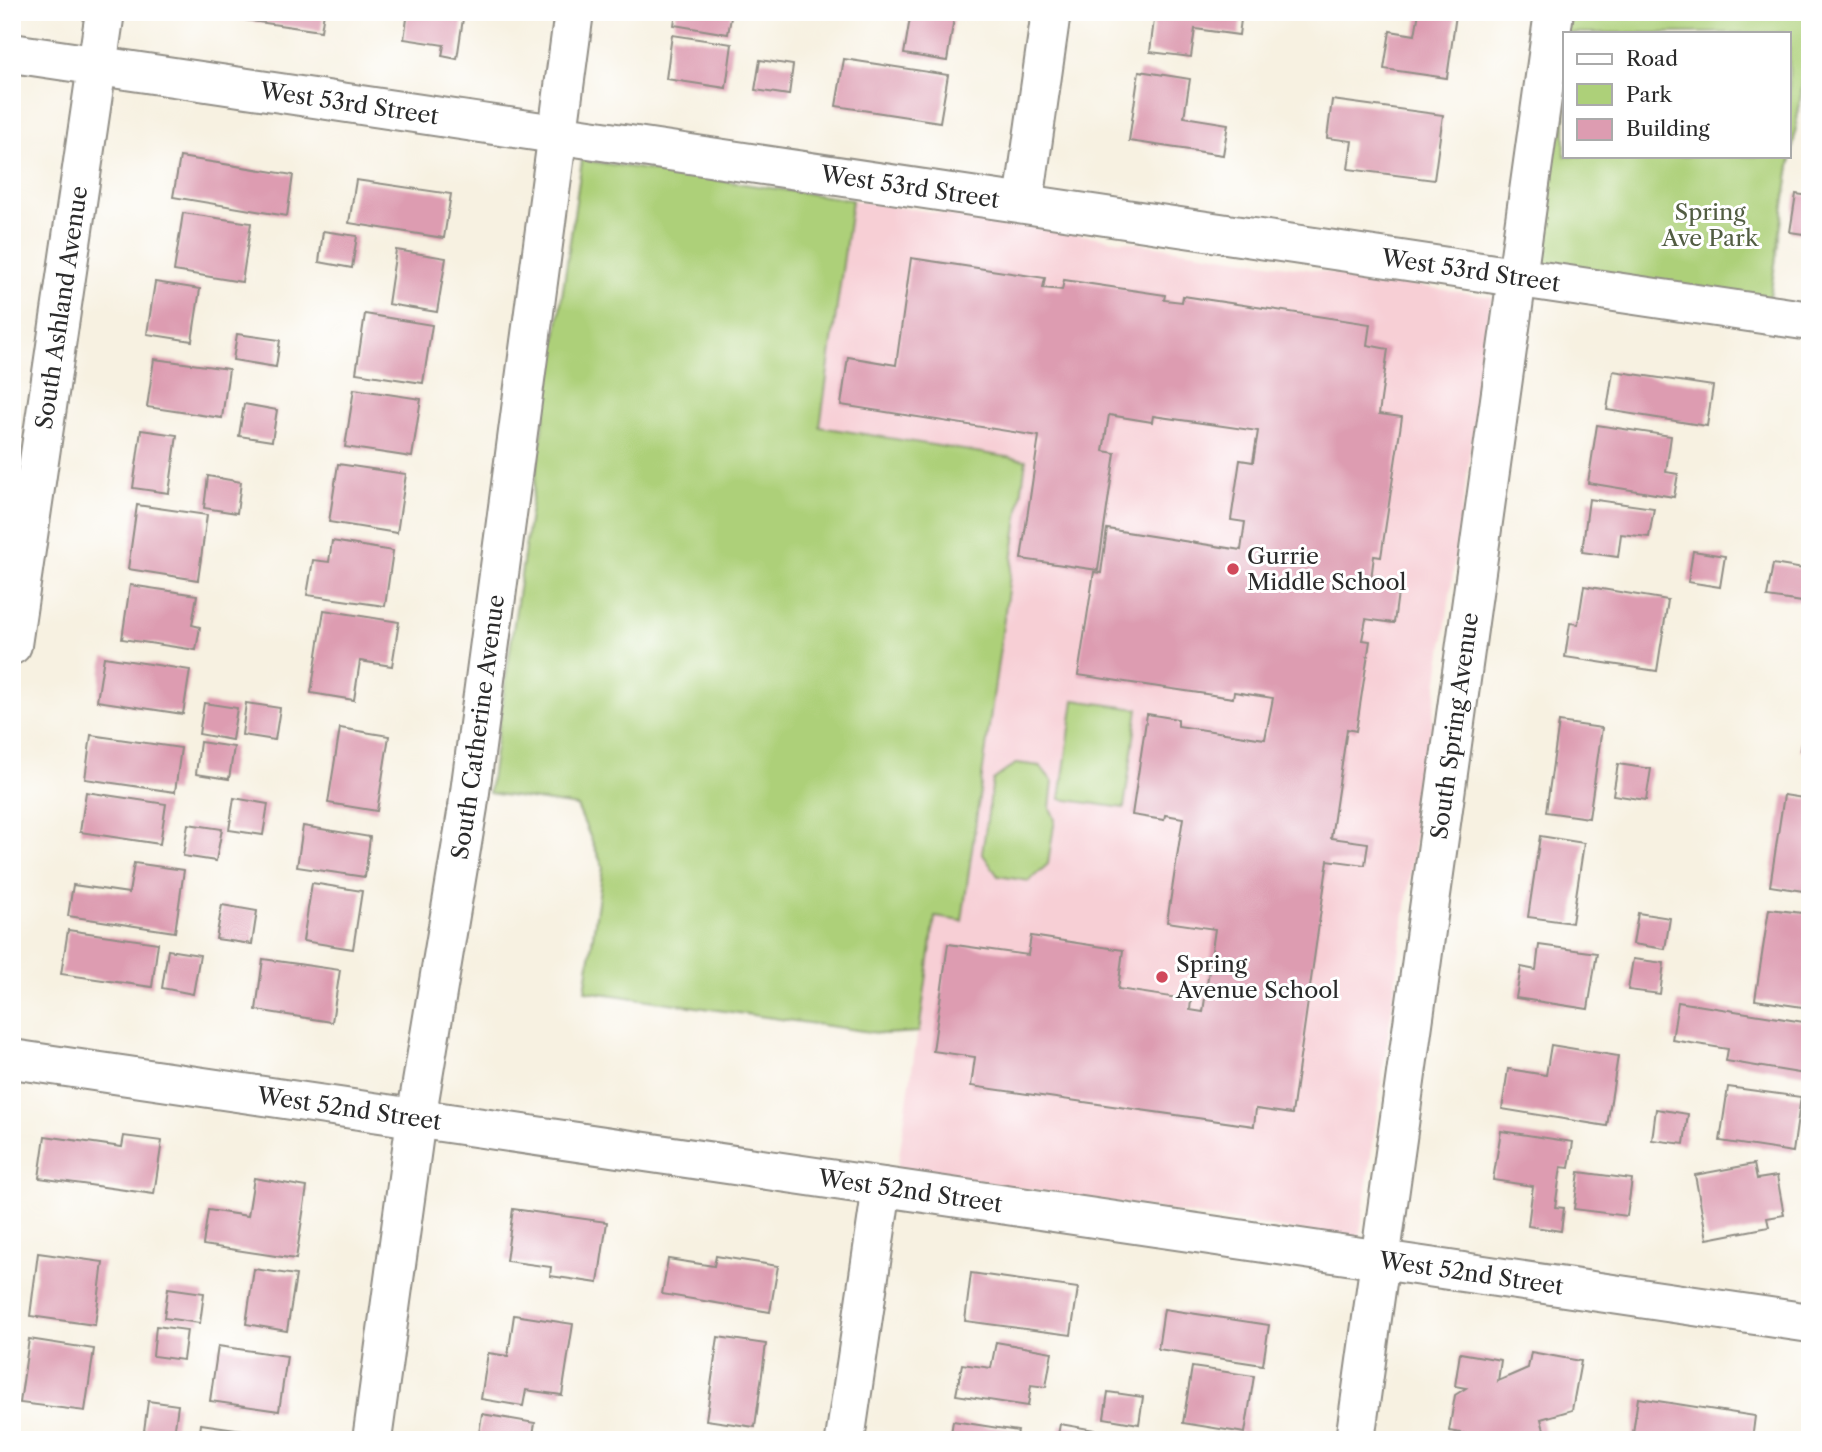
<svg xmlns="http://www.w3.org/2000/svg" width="1822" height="1452" viewBox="0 0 1822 1452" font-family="'Libre Caslon Text',serif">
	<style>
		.built { fill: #f7cfd5 }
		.green { fill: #add079; stroke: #6c7e52; stroke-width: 2; fill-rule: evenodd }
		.building { fill: #dd9cb1 }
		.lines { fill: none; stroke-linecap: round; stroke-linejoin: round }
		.minor-casing { stroke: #918e86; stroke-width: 42 }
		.minor { stroke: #fff; stroke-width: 38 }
		.poi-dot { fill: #d1495b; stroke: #fff; stroke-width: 2.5 }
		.labels { text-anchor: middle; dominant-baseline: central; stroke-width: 6; stroke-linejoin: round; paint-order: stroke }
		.street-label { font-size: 23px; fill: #2b2b2b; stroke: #fff }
		.park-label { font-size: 23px; fill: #525d42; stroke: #fff }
		.poi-label { font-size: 23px; fill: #2b2b2b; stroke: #fff; text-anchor: start }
	</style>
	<rect width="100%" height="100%" fill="#fff"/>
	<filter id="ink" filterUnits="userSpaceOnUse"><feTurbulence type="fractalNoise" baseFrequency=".0143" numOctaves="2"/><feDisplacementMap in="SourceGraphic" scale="14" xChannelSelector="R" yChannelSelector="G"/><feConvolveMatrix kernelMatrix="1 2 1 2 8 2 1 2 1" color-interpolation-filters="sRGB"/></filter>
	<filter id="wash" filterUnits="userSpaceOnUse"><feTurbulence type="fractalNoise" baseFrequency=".00686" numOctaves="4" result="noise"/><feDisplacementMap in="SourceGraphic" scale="28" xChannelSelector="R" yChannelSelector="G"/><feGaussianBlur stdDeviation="1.57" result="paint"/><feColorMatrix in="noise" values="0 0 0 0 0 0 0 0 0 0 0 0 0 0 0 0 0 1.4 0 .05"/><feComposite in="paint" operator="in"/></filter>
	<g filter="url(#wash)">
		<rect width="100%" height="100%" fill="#f7f1e1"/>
		<path class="built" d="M852 200 1492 297 1359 1240 897 1169 935 917 962 921 1026 461 820 427Z"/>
		<g class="green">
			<path d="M1559 12H1810V36L1769 303 1522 268ZM1565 33H1789V156H1565Z"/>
			<path d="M582 160 852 200 820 427 1026 460 962 921 935 917 919 1032 884 1034 585 991 603 867 577 806 489 793Z"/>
			<path d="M1074 700 1138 709 1124 808 1060 799Z"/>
			<path d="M1017 763 1040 766 1053 782 1050 808 1055 819 1048 864 1029 881 998 876 982 853 993 780Z"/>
		</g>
		<g id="blocks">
			<g class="building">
				<path d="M209 12H324L321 31 209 15Z"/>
				<path d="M408 12H464L457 59 442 56 444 45 404 39Z"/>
				<path d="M676 12H732L728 34 674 25Z"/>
				<path d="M911 12H955L947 61 904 54Z"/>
				<path d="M1155 12H1242L1239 35 1195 29 1191 57 1150 52Z"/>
				<path d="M1419 12 1456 15 1447 78 1384 69 1390 31 1415 35Z"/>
				<path d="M672 35 732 44 726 88 666 79Z"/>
				<path d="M844 59 948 75 940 122 836 106Z"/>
				<path d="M760 60 793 65 789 95 755 90Z"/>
				<path d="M1139 71 1190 79 1184 117 1228 124 1223 155 1129 141Z"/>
				<path d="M1332 100 1443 115 1434 180 1348 169 1352 141 1327 138Z"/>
				<path d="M180 157 293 175 287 216 173 197Z"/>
				<path d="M356 180 451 194 444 238 349 223Z"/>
				<path d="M1796 194 1810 196V235L1790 232Z"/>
				<path d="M183 213 251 223 242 282 174 271Z"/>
				<path d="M323 231 357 236 352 268 319 262Z"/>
				<path d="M396 250 446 258 437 312 388 304Z"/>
				<path d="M911 258 1045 278 1043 288 1062 290 1064 280 1165 295 1164 300 1182 302 1183 296 1370 324 1367 345 1388 349 1379 414 1402 417 1381 557 1374 556 1371 580 1399 585 1394 623 1366 619 1362 640 1370 641 1356 731 1347 729 1331 838 1368 843 1365 865 1328 860 1292 1114 1256 1109 1254 1126 971 1086 975 1057 933 1051 948 944 1028 955 1031 936 1123 950 1118 989 1191 1000 1190 1010 1203 1012 1215 929 1167 922 1183 818 1165 815 1164 820 1132 815 1147 714 1178 719V726L1265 739 1273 698 1234 692 1233 698 1078 675 1094 572 1101 573 1107 529 1241 550 1245 522 1231 520 1240 460 1253 462 1258 431 1153 416 1152 422 1109 415 1103 451 1115 453 1098 570 1021 559 1039 436 841 405 848 357 896 365Z"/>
				<path d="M155 282 200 289 192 341 147 334Z"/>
				<path d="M365 314 432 325 423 383 356 373Z"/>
				<path d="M237 334 280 340 276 367 233 360Z"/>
				<path d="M154 359 229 369 222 418 147 407Z"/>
				<path d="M1613 371 1713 386 1707 426 1607 410Z"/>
				<path d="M354 389 421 399 412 457 345 447Z"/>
				<path d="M244 404 277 410 272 441 239 436Z"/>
				<path d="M1597 425 1671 436 1666 472 1678 474 1674 497 1588 483Z"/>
				<path d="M141 430 177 435 169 493 133 488Z"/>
				<path d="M338 464 406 474 397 533 329 522Z"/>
				<path d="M208 476 241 482 237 513 204 508Z"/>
				<path d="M1589 499 1654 508 1649 537 1621 534 1618 557 1582 552Z"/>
				<path d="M137 505 207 515 198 580 128 569Z"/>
				<path d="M332 541 393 551 385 606 307 595 313 560 329 562Z"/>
				<path d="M1693 551 1725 556 1720 587 1688 582Z"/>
				<path d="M1773 564 1810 570V603L1767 597Z"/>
				<path d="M130 585 197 595 192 625 200 627 196 650 122 639Z"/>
				<path d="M1584 586 1668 600 1657 671 1565 657 1570 623 1578 624Z"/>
				<path d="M324 610 399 622 392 666 360 661 354 700 311 693Z"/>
				<path d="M104 657 190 670 183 714 97 701Z"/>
				<path d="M1808 688H1810V751L1800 750Z"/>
				<path d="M204 703 237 708 232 740 199 734Z"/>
				<path d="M246 703 280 708 275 740 242 735Z"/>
				<path d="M1559 722 1602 728 1589 818 1546 812Z"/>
				<path d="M340 728 389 736 377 811 328 803Z"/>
				<path d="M91 735 181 748 175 792 85 779Z"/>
				<path d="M200 742 234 747 229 779 196 774Z"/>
				<path d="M1618 764 1651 769 1646 800 1613 795Z"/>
				<path d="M86 792 166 804 160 844 80 832Z"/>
				<path d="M1784 795 1810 799V892L1770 886Z"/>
				<path d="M234 798 268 804 263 835 229 830Z"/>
				<path d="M188 824 222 829 216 861 183 856Z"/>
				<path d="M303 826 370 837 365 877 297 867Z"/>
				<path d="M1540 836 1584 843 1572 923 1528 917Z"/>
				<path d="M134 863 184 870 175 932 68 916 73 885 129 893Z"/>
				<path d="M312 883 362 891 353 949 303 941Z"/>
				<path d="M222 905 257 911 252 944 216 939Z"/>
				<path d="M1769 909 1810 914V1008L1755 1000Z"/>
				<path d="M1638 913 1670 918 1665 949 1633 944Z"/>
				<path d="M68 930 158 943 152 987 61 974Z"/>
				<path d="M1539 945 1597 953 1588 1009 1516 998 1521 967 1536 970Z"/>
				<path d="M168 950 200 955 193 994 162 988Z"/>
				<path d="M263 959 340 970 332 1022 256 1010Z"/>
				<path d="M1633 959 1664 963 1660 994 1628 990Z"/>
				<path d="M1678 1002 1810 1023 1805 1074 1726 1061 1728 1049 1672 1040Z"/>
				<path d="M1551 1045 1618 1056 1607 1126 1502 1109 1508 1069 1546 1075Z"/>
				<path d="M1728 1087 1801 1097 1793 1152 1720 1141Z"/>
				<path d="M1656 1109 1688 1114 1684 1144 1652 1140Z"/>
				<path d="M1501 1131 1573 1142 1569 1168 1561 1167 1555 1207 1564 1208 1561 1231 1528 1226 1533 1186 1493 1180Z"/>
				<path d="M45 1136 122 1147 124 1136 162 1141 154 1194 39 1178Z"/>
				<path d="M1754 1164 1757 1179 1777 1176 1784 1215 1767 1218 1769 1227 1707 1239 1695 1175Z"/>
				<path d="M1579 1172 1632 1179 1627 1216 1574 1209Z"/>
				<path d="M254 1178 307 1187 296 1259 203 1245 208 1210 248 1216Z"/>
				<path d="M513 1209 607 1222 598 1283 550 1276 551 1267 506 1261Z"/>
				<path d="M38 1253 103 1262 95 1325 30 1316Z"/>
				<path d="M716 1256 778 1266 770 1312 662 1294 668 1259 714 1266Z"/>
				<path d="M254 1269 296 1275 287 1331 246 1324Z"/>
				<path d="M971 1273 1078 1288 1071 1335 965 1321Z"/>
				<path d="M168 1288 204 1293 200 1323 164 1318Z"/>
				<path d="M1164 1309 1269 1325 1263 1365 1158 1349Z"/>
				<path d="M514 1315 573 1324 562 1395 526 1390 523 1406 481 1399 488 1353 508 1356Z"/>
				<path d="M156 1326 187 1330 183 1360 153 1356Z"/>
				<path d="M718 1337 766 1344 755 1427 706 1420Z"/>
				<path d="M29 1339 94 1349 85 1411 20 1403Z"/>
				<path d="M996 1342 1052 1352 1046 1387 1031 1385 1028 1406 956 1395 962 1364 991 1368Z"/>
				<path d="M218 1346 287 1356 279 1411 210 1401Z"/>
				<path d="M1531 1352 1581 1361 1572 1410 1541 1419 1544 1430 1536 1440H1500L1449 1431 1455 1395 1466 1388 1455 1386 1460 1353 1501 1360 1498 1381 1528 1368Z"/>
				<path d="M1192 1367 1254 1376 1245 1433 1183 1423Z"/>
				<path d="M1108 1392 1143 1397 1139 1424 1104 1418Z"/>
				<path d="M1638 1398 1755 1416 1752 1440H1632Z"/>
				<path d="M148 1401 178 1405 174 1435 144 1431Z"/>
				<path d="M482 1414 535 1423 532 1440H478Z"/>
				<path d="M953 1421 1018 1431 1016 1440H950Z"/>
				<path d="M201 1424 270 1434 269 1440H199Z"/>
				<path d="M1060 1424 1095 1430 1093 1440H1057Z"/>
			</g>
		</g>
	</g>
	<g filter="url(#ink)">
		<use href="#blocks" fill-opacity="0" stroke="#918e86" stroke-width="2"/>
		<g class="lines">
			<defs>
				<g id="minor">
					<path id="s1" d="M12 53 1810 321"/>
					<path d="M1024 202 1051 12"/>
					<path id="s2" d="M12 645 105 12"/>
					<path id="s3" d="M12 1059 1810 1323"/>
					<path id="s4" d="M372 1440 416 1119 468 807 574 12"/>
					<path d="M845 1440 882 1187"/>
					<path id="s5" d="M1355 1440 1554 12"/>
				</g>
			</defs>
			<use href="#minor" class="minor-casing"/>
			<use href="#minor" class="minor"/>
		</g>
	</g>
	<g class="poi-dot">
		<circle cx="1233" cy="569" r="7"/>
		<circle cx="1162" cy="977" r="7"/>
	</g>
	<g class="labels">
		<g class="street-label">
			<text stroke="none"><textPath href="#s1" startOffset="341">West 53rd Street</textPath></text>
			<text stroke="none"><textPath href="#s1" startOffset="908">West 53rd Street</textPath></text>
			<text stroke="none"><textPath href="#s1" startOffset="1475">West 53rd Street</textPath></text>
			<text stroke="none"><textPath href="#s2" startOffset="341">South Ashland Avenue</textPath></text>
			<text stroke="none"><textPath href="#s5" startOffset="721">South Spring Avenue</textPath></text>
			<text stroke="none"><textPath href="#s4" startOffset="721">South Catherine Avenue</textPath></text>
			<text stroke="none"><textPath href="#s3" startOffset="341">West 52nd Street</textPath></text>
			<text stroke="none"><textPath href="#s3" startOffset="908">West 52nd Street</textPath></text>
			<text stroke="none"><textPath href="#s3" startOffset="1475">West 52nd Street</textPath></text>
		</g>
		<g class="park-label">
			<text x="1710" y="212">Spring<tspan x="1710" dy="26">Ave Park</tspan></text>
		</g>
		<g class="poi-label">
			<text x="1247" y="556">Gurrie<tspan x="1247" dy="26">Middle School</tspan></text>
			<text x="1176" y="964">Spring<tspan x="1176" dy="26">Avenue School</tspan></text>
		</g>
	</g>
	<rect width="1822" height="1452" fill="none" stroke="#fff" stroke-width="42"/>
	<rect x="1563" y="32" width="228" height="126" fill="#ffffff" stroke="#aaaaaa" stroke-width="2"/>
	<rect x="1577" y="54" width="35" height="10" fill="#ffffff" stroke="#aaaaaa" stroke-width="2"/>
	<text x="1626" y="66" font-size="21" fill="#2b2b2b">Road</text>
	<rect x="1577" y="84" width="35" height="21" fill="#add079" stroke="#aaaaaa" stroke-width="2"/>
	<text x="1626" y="102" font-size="21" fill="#2b2b2b">Park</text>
	<rect x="1577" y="119" width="35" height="21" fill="#dd9cb1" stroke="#aaaaaa" stroke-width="2"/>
	<text x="1626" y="136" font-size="21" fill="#2b2b2b">Building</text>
</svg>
